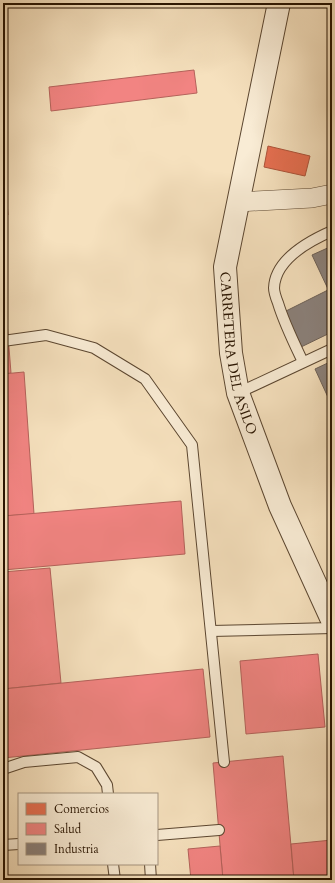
<svg xmlns="http://www.w3.org/2000/svg" width="335" height="883" viewBox="0 0 335 883" font-family="Cardo,serif">
	<style>
		.shops { fill: #e76f51; stroke: #ad5339 }
		.health { fill: #f28482; stroke: #b5625b }
		.industry { fill: #8a817c; stroke: #6c6057 }
		.lines { fill: none; stroke-linecap: round; stroke-linejoin: round }
		.service-casing { stroke: #5b4630; stroke-width: 12 }
		.minor-casing { stroke: #5b4630; stroke-width: 20 }
		.tertiary-casing { stroke: #5b4630; stroke-width: 24 }
		.service { stroke: #f9ecd5; stroke-width: 10 }
		.minor { stroke: #f9ecd5; stroke-width: 19 }
		.tertiary { stroke: #f9ecd5; stroke-width: 22 }
		.labels { text-anchor: middle; dominant-baseline: central; stroke-width: 4; stroke-linejoin: round; paint-order: stroke }
		.street-label { font-size: 14px; fill: #271300; stroke: #f9ecd5 }
	</style>
	<rect width="100%" height="100%" fill="#f6e1be"/>
	<filter id="stains"><feTurbulence type="fractalNoise" baseFrequency=".005" numOctaves="4"/><feColorMatrix values="0 0 0 0 .2 0 0 0 0 .09 0 0 0 0 .02 0 0 0 .5 -.17"/></filter>
	<radialGradient id="worn" r=".72"><stop offset=".6" stop-color="#630" stop-opacity="0"/><stop offset="1" stop-color="#630" stop-opacity=".3"/></radialGradient>
	<path class="shops" d="M268 146 310 156 305 176 264 167Z"/>
	<g class="health">
		<path d="M194 70 197 93 51 111 49 87Z"/>
		<path d="M3 163H4L8 215H3Z"/>
		<path d="M3 297H5L11 373 3 374Z"/>
		<path d="M24 372 34 514 3 516V374Z"/>
		<path d="M181 501 185 554 3 570V516Z"/>
		<path d="M50 568 61 683 3 689V572Z"/>
		<path d="M318 654 325 727 246 734 240 661Z"/>
		<path d="M203 669 210 737 3 758V689Z"/>
		<path d="M283 756 294 880H223L213 763Z"/>
		<path d="M332 840V880H294L291 844Z"/>
		<path d="M220 846 223 880H191L188 849Z"/>
	</g>
	<g class="industry">
		<path d="M332 246V288L328 289 312 255Z"/>
		<path d="M332 288V332L301 347 284 312Z"/>
		<path d="M332 361V406L315 369Z"/>
	</g>
	<g class="lines">
		<defs>
			<g id="service">
				<path d="M3 341 46 335 94 348 145 379 192 445 224 762"/>
				<path d="M303 362C294 343 284 323 278 303 276 298 274 293 274 288 275 260 309 241 332 231"/>
				<path d="M238 393 332 349"/>
				<path d="M211 631 332 628"/>
				<path d="M3 769 24 762 78 757 96 767 107 785 108 794"/>
				<path d="M157 835 219 830"/>
				<path d="M3 845 19 844"/>
				<path d="M113 864 115 880"/>
				<path d="M150 864 151 880"/>
			</g>
			<path id="minor" d="M238 202 312 198 332 194"/>
			<g id="tertiary">
				<path id="s1" d="M279 3 225 267 231 353 238 393 280 506 332 620"/>
			</g>
		</defs>
		<use href="#service" class="service-casing"/>
		<use href="#minor" class="minor-casing"/>
		<use href="#tertiary" class="tertiary-casing"/>
		<use href="#service" class="service"/>
		<use href="#minor" class="minor"/>
		<use href="#tertiary" class="tertiary"/>
	</g>
	<g class="labels">
		<g class="street-label">
			<text stroke="none"><textPath href="#s1" startOffset="357">CARRETERA DEL ASILO</textPath></text>
		</g>
	</g>
	<rect width="335" height="883" fill="none" stroke="#f6e1be" stroke-width="16"/>
	<rect x="4" y="4" width="327" height="875" fill="none" stroke="#271300" stroke-width="2"/>
	<rect x="8" y="8" width="319" height="867" fill="none" stroke="#271300"/>
	<rect x="18" y="793" width="140" height="72" fill="#f9ecd5" stroke="#a59580"/>
	<rect x="26" y="803" width="20" height="12" fill="#e76f51" stroke="#a59580"/>
	<text x="54" y="813" font-size="12" fill="#271300">Comercios</text>
	<rect x="26" y="823" width="20" height="12" fill="#f28482" stroke="#a59580"/>
	<text x="54" y="833" font-size="12" fill="#271300">Salud</text>
	<rect x="26" y="843" width="20" height="12" fill="#8a817c" stroke="#a59580"/>
	<text x="54" y="853" font-size="12" fill="#271300">Industria</text>
	<rect width="100%" height="100%" filter="url(#stains)"/>
	<rect width="100%" height="100%" fill="url(#worn)"/>
</svg>
